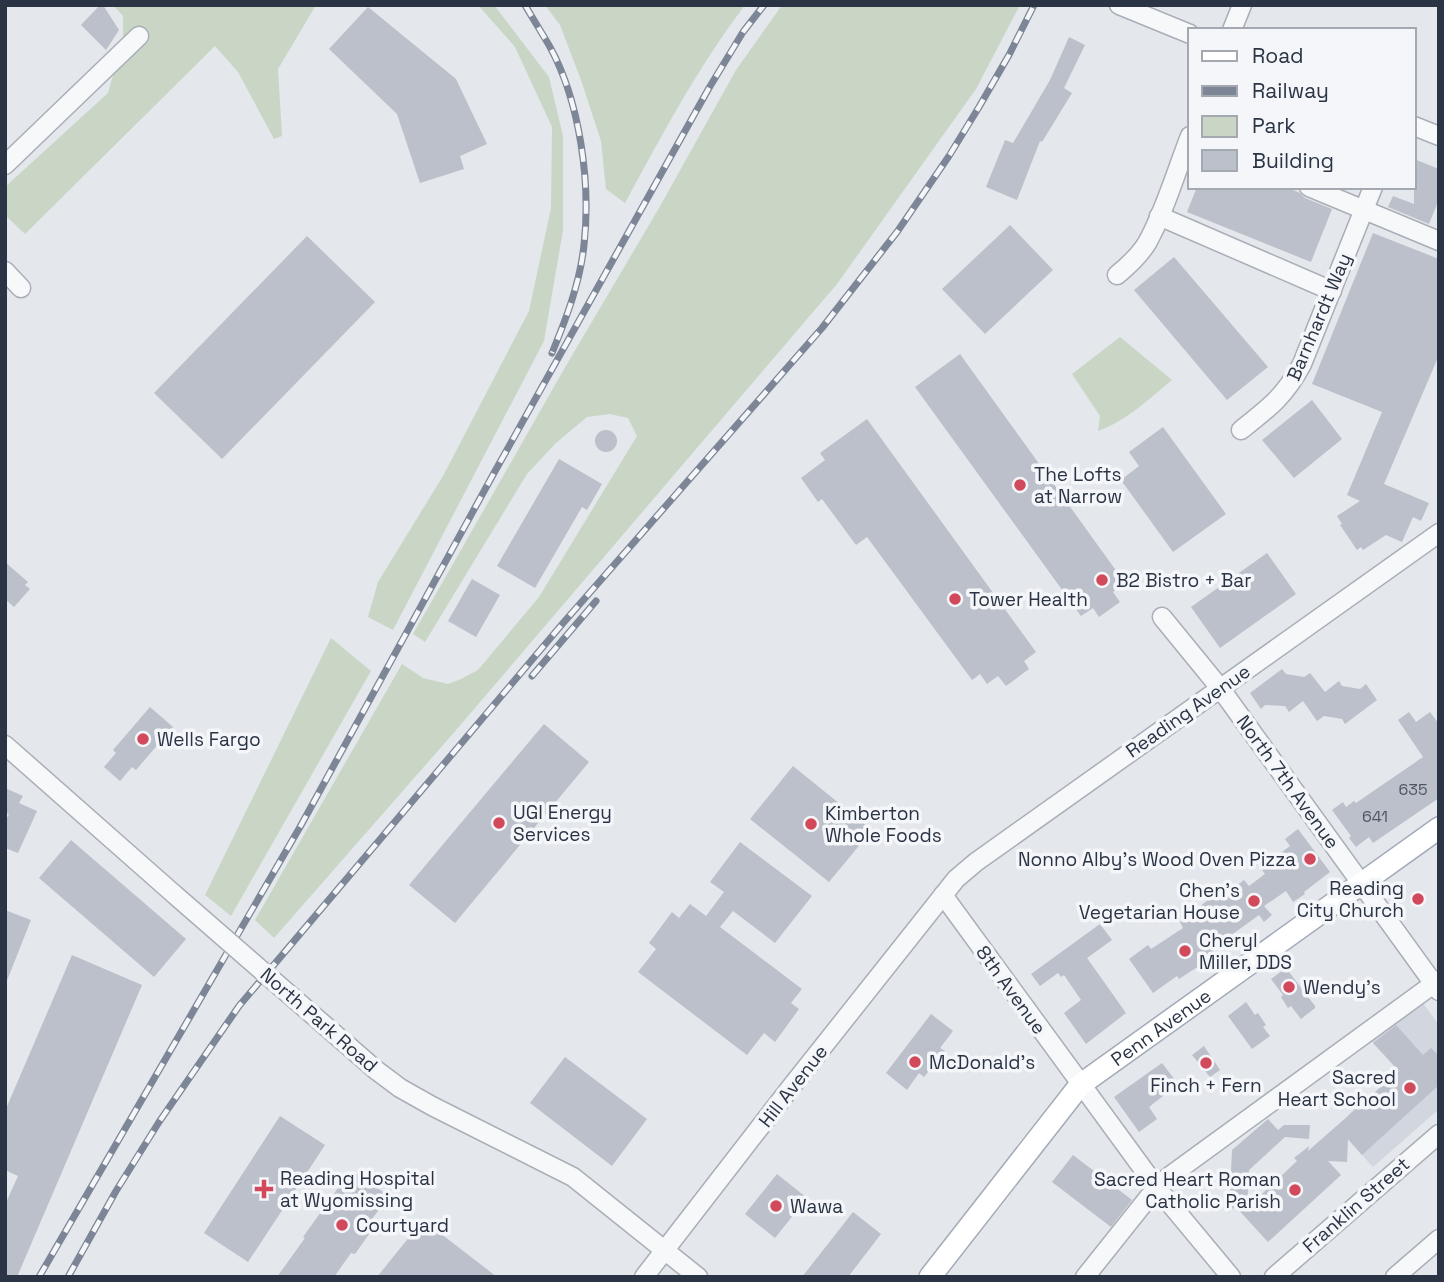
<svg xmlns="http://www.w3.org/2000/svg" width="1444" height="1282" viewBox="0 0 1444 1282" font-family="'Space Grotesk',sans-serif">
	<style>
		.built { fill: #d2d6de }
		.green { fill: #c9d6c5 }
		.building { fill: #bbc0ca }
		.lines { fill: none; stroke-linecap: round; stroke-linejoin: round }
		.minor-casing { stroke: #a9aeb7; stroke-width: 21 }
		.major-casing { stroke: #a3abb8; stroke-width: 24 }
		.minor { stroke: #f7f8fa; stroke-width: 18 }
		.major { stroke: #fff; stroke-width: 21 }
		.rail-casing { stroke: #7d8696; stroke-width: 7 }
		.rail { stroke: #f4f6f9; stroke-width: 4.5; stroke-dasharray: 13; stroke-linecap: butt }
		.minor-bridge-casing { stroke: #a9aeb7; stroke-width: 21; stroke-linecap: butt }
		.minor-bridge { stroke: #f7f8fa; stroke-width: 18 }
		.poi-dot { fill: #d1495b; stroke: #f4f6f9; stroke-width: 2.5 }
		.labels { text-anchor: middle; dominant-baseline: central; stroke-width: 7; stroke-linejoin: round; paint-order: stroke }
		.number-label { font-size: 16px; fill: #4f5766 }
		.street-label { font-size: 19px; fill: #2b3445; stroke: #f4f6f9 }
		.poi-label { font-size: 19px; fill: #2b3445; stroke: #f4f6f9; text-anchor: start }
	</style>
	<rect width="100%" height="100%" fill="#e4e7ec"/>
	<path class="built" d="M1420 999 1439 1025V1109L1373 1167 1339 1130 1351 1119 1348 1115 1370 1095 1373 1098 1402 1075 1368 1037Z"/>
	<g class="green">
		<path d="M113 5H316L278 69 282 136 274 139 238 72 215 46 25 234 5 215V187L108 93 123 40V16Z"/>
		<path d="M478 5H494L549 77 563 136V230L544 341 393 630 368 617 378 582 443 476 529 311 551 208 552 127 515 47Z"/>
		<path d="M545 5H745C698 67 662 135 625 203L606 189 601 141 581 80 560 25Z"/>
		<path d="M782 5H1020L976 89 837 284 457 729 274 938 255 920 402 664 423 678 448 684 461 679 478 670 539 597 637 436 628 418 610 414 587 417 556 443 527 474 425 642 413 634 567 364 659 208 736 70Z"/>
		<path d="M1120 337 1172 380C1149 399 1126 421 1098 431L1100 416 1072 374Z"/>
		<path d="M331 638 371 671 231 916 205 895Z"/>
	</g>
	<g class="building">
		<path d="M100 5H103L119 30 106 50 81 25Z"/>
		<path d="M368 7 456 79 487 144 460 156 464 169 420 183 397 114 329 49Z"/>
		<path d="M1069 37 1085 45 1064 88 1072 93 1042 142 1040 141 1017 200 986 187 1005 140 1013 143 1050 80Z"/>
		<path d="M1414 159 1439 169V199L1429 224 1388 207 1393 196 1414 204Z"/>
		<path d="M1197 187H1286L1300 193 1305 198 1332 209 1311 262 1187 212Z"/>
		<path d="M1010 225 1053 270 985 334 942 289Z"/>
		<path d="M1373 233 1439 259V355L1384 484 1429 503 1421 521 1413 517 1402 542 1386 535 1363 550 1361 547 1357 550 1340 525 1342 524 1337 516 1360 501 1347 495 1382 412 1312 384Z"/>
		<path d="M307 236 375 302 222 459 154 393Z"/>
		<path d="M1174 257 1268 367 1227 400 1134 290Z"/>
		<path d="M960 354 1125 583 1113 592 1120 602 1099 617 1093 608 1081 616 915 387Z"/>
		<path d="M1312 400 1342 439 1294 478 1262 440Z"/>
		<path d="M867 419 1036 652 1024 661 1029 669 1006 686 998 676 987 684 980 674 972 680 867 537 856 545 822 499 818 502 801 478 825 460 820 453Z"/>
		<path d="M1163 427 1226 514 1173 552 1121 480 1139 466 1129 452Z"/>
		<circle cx="606" cy="441" r="11"/>
		<path d="M559 459 602 484 587 510 582 507 535 588 497 566Z"/>
		<path d="M1267 553 1296 594 1220 648 1191 607Z"/>
		<path d="M5 562 28 582 25 585 30 589 14 607 5 599Z"/>
		<path d="M472 579 500 595 476 637 448 621Z"/>
		<path d="M1282 669 1286 674 1304 677 1310 673 1325 692 1339 681 1342 686 1360 689 1366 684 1377 700 1345 724 1342 719 1324 716 1317 721 1303 701 1289 712 1285 706 1265 705 1261 709 1250 693Z"/>
		<path d="M150 707 173 727 136 770 132 767 120 781 104 767 116 753 113 750Z"/>
		<path d="M1409 712 1416 722 1430 712 1439 724V798L1373 843 1369 837 1356 847 1349 838 1351 836 1332 810 1343 802 1346 807 1354 801 1356 803 1423 757 1398 720Z"/>
		<path d="M544 724 589 762 455 923 409 885Z"/>
		<path d="M793 766 872 830 829 882 750 819Z"/>
		<path d="M5 788 23 796 19 803 37 811 18 853 5 848V822L9 814 5 812Z"/>
		<path d="M1298 829 1330 872 1304 892 1305 894 1293 902 1286 891 1264 906 1272 915 1264 922 1259 915 1212 949 1216 955 1179 979 1177 976 1153 993 1129 959 1148 945 1151 949 1183 928 1180 922 1222 889 1226 894 1244 880 1249 886 1265 874 1262 870 1268 866 1266 864 1290 846 1285 839Z"/>
		<path d="M71 840 186 939 154 977 39 878Z"/>
		<path d="M740 842 812 896 775 943 733 911 720 927 802 989 791 1003 799 1009 775 1042 764 1033 747 1055 638 972 656 949 649 943 672 912 679 918 690 904 706 916 724 892 710 882Z"/>
		<path d="M5 910 31 920 6 983 5 982Z"/>
		<path d="M1100 924 1112 940 1087 958 1126 1013 1086 1044 1064 1013 1081 1000 1064 975 1061 977 1058 973 1040 986 1031 974Z"/>
		<path d="M72 955 142 985 17 1277H5V1205L18 1176 5 1170V1111Z"/>
		<path d="M1286 968 1315 1006V1008L1301 1019 1291 1006 1288 1008 1281 997 1283 995 1271 979Z"/>
		<path d="M1246 1002 1255 1015 1258 1013 1266 1025 1263 1027 1270 1036 1252 1049 1228 1016Z"/>
		<path d="M931 1014 953 1031 940 1048 945 1051 924 1077 919 1073 907 1090 886 1073Z"/>
		<path d="M1396 1025 1423 1055 1431 1048 1439 1056V1085L1362 1155 1348 1139 1347 1162 1328 1161 1341 1175 1268 1242 1235 1206 1229 1213 1232 1150 1268 1119 1278 1130 1284 1125H1310L1309 1139 1285 1137 1249 1170 1247 1208 1297 1161 1294 1158 1309 1146 1308 1151 1399 1071 1373 1043Z"/>
		<path d="M1204 1046 1220 1070 1210 1077 1192 1055Z"/>
		<path d="M565 1057 647 1119 612 1166 530 1103Z"/>
		<path d="M1162 1063 1175 1080 1167 1088 1168 1092 1149 1107 1157 1119 1139 1132 1114 1097Z"/>
		<path d="M280 1116 325 1145 248 1262 204 1233Z"/>
		<path d="M1073 1155 1132 1200 1111 1227 1052 1182Z"/>
		<path d="M354 1172 389 1196 369 1223 374 1227 355 1254 351 1253 334 1277H277L305 1238 303 1237 341 1184H345Z"/>
		<path d="M777 1174 807 1198 775 1238 745 1214Z"/>
		<path d="M853 1212 881 1234 848 1277H802Z"/>
		<path d="M423 1220 497 1277H377Z"/>
	</g>
	<g class="lines">
		<defs>
			<g id="minor">
				<path d="M1119 5 1190 34"/>
				<path d="M1232 30 1242 5"/>
				<path d="M1414 126 1439 136"/>
				<path d="M5 165 139 36"/>
				<path d="M1309 187 1439 241"/>
				<path d="M1159 216 1332 291"/>
				<path d="M5 271 21 288"/>
				<path d="M1117 275C1128 266 1139 256 1147 243 1164 213 1177 169 1190 136"/>
				<path d="M1241 430C1269 408 1285 396 1302 364L1373 187"/>
				<path d="M1162 617 1220 688 1439 991"/>
				<path d="M5 745 175 895"/>
				<path d="M943 895 1157 1188 1231 1277"/>
				<path d="M376 1070 400 1088 432 1106 573 1177 698 1277"/>
				<path d="M644 1277 791 1087 956 879 976 862 1439 533"/>
				<path d="M1085 1277 1148 1198 1167 1178 1439 980"/>
				<path d="M1274 1277 1439 1134"/>
				<path d="M1395 1277 1439 1239"/>
			</g>
			<g id="major">
				<path id="s1" d="M930 1277 1080 1085 1439 828"/>
			</g>
		</defs>
		<use href="#minor" class="minor-casing"/>
		<use href="#major" class="major-casing"/>
		<use href="#minor" class="minor"/>
		<use href="#major" class="major"/>
		<defs>
			<g id="rail">
				<path d="M525 5C533 19 542 33 550 47 580 102 591 183 584 245 580 283 566 319 552 353"/>
				<path d="M532 676 596 601"/>
				<path d="M39 1277 300 827 494 473 709 88 743 32 764 5"/>
				<path d="M68 1277 116 1191 159 1122 239 1006 564 622 822 328 897 232 949 156 979 107 1009 55 1034 5"/>
			</g>
		</defs>
		<use href="#rail" class="rail-casing"/>
		<use href="#rail" class="rail"/>
		<defs>
			<path id="minor-bridge" d="M175 895 376 1070"/>
		</defs>
		<use href="#minor-bridge" class="minor-bridge-casing"/>
		<use href="#minor-bridge" class="minor-bridge"/>
	</g>
	<g class="poi-dot">
		<circle cx="1020" cy="485" r="7"/>
		<circle cx="1102" cy="580" r="7"/>
		<circle cx="955" cy="599" r="7"/>
		<circle cx="143" cy="739" r="7"/>
		<circle cx="499" cy="823" r="7"/>
		<circle cx="811" cy="824" r="7"/>
		<circle cx="1310" cy="859" r="7"/>
		<circle cx="1418" cy="899" r="7"/>
		<circle cx="1254" cy="901" r="7"/>
		<circle cx="1185" cy="951" r="7"/>
		<circle cx="1289" cy="987" r="7"/>
		<circle cx="915" cy="1062" r="7"/>
		<circle cx="1206" cy="1063" r="7"/>
		<circle cx="1410" cy="1088" r="7"/>
		<path d="M260.5 1178.5h7v7h7v7h-7v7h-7v-7h-7v-7h7z"/>
		<circle cx="1295" cy="1190" r="7"/>
		<circle cx="776" cy="1206" r="7"/>
		<circle cx="342" cy="1225" r="7"/>
	</g>
	<g class="labels">
		<g class="number-label">
			<text x="1413" y="789">635</text>
			<text x="1375" y="816">641</text>
		</g>
		<g class="street-label">
			<text transform="translate(1319 317) rotate(-67)">Barnhardt Way</text>
			<text transform="translate(1188 711) rotate(-35)">Reading Avenue</text>
			<text transform="translate(1288 782) rotate(54)">North 7th Avenue</text>
			<text transform="translate(1011 990) rotate(54)">8th Avenue</text>
			<text transform="translate(319 1020) rotate(41)">North Park Road</text>
			<text stroke="none"><textPath href="#s1" startOffset="343">Penn Avenue</textPath></text>
			<text transform="translate(793 1086) rotate(-52)">Hill Avenue</text>
			<text transform="translate(1356 1205) rotate(-41)">Franklin Street</text>
		</g>
		<g class="poi-label">
			<text x="1034" y="474">The Lofts<tspan x="1034" dy="22">at Narrow</tspan></text>
			<text x="1116" y="580">B2 Bistro + Bar</text>
			<text x="969" y="599">Tower Health</text>
			<text x="157" y="739">Wells Fargo</text>
			<text x="513" y="812">UGI Energy<tspan x="513" dy="22">Services</tspan></text>
			<text x="825" y="813">Kimberton<tspan x="825" dy="22">Whole Foods</tspan></text>
			<text x="1296" y="859" text-anchor="end">Nonno Alby’s Wood Oven Pizza</text>
			<text x="1404" y="888" text-anchor="end">Reading<tspan x="1404" dy="22">City Church</tspan></text>
			<text x="1240" y="890" text-anchor="end">Chen's<tspan x="1240" dy="22">Vegetarian House</tspan></text>
			<text x="1199" y="940">Cheryl<tspan x="1199" dy="22">Miller, DDS</tspan></text>
			<text x="1303" y="987">Wendy's</text>
			<text x="929" y="1062">McDonald's</text>
			<text x="1396" y="1077" text-anchor="end">Sacred<tspan x="1396" dy="22">Heart School</tspan></text>
			<text x="1206" y="1085" text-anchor="middle">Finch + Fern</text>
			<text x="280" y="1178">Reading Hospital<tspan x="280" dy="22">at Wyomissing</tspan></text>
			<text x="1281" y="1179" text-anchor="end">Sacred Heart Roman<tspan x="1281" dy="22">Catholic Parish</tspan></text>
			<text x="790" y="1206">Wawa</text>
			<text x="356" y="1225">Courtyard</text>
		</g>
	</g>
	<rect width="1444" height="1282" fill="none" stroke="#2b3445" stroke-width="14"/>
	<rect x="1188" y="28" width="228" height="161" fill="#f4f6f9" stroke="#a4a8b1" stroke-width="2"/>
	<rect x="1202" y="51" width="35" height="10" fill="#ffffff" stroke="#a4a8b1" stroke-width="2"/>
	<text x="1252" y="63" font-size="21" fill="#2b3445">Road</text>
	<rect x="1202" y="86" width="35" height="10" fill="#7d8696" stroke="#a4a8b1" stroke-width="2"/>
	<text x="1252" y="98" font-size="21" fill="#2b3445">Railway</text>
	<rect x="1202" y="116" width="35" height="21" fill="#c9d6c5" stroke="#a4a8b1" stroke-width="2"/>
	<text x="1252" y="133" font-size="21" fill="#2b3445">Park</text>
	<rect x="1202" y="150" width="35" height="21" fill="#bbc0ca" stroke="#a4a8b1" stroke-width="2"/>
	<text x="1252" y="168" font-size="21" fill="#2b3445">Building</text>
</svg>
